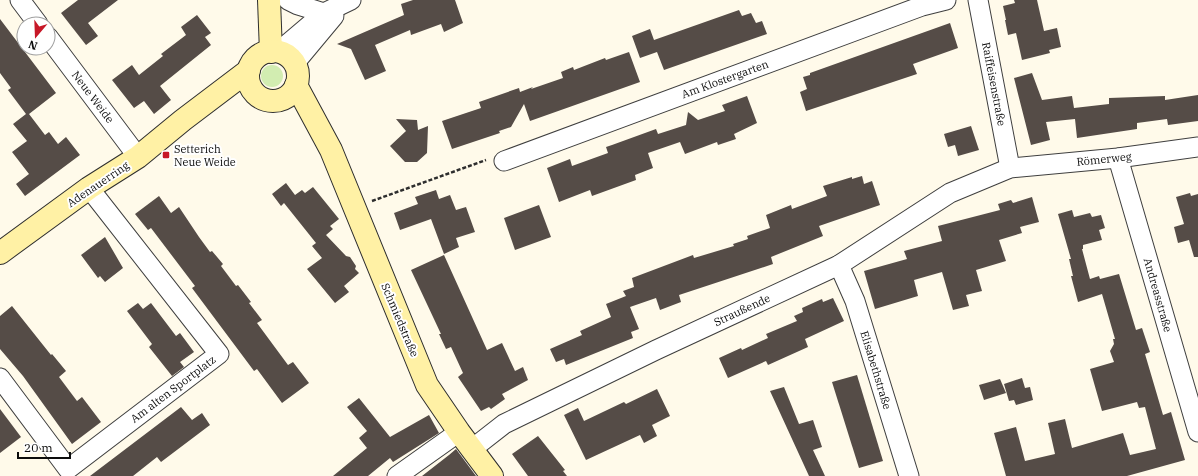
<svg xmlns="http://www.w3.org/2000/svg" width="1198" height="476" viewBox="0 0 1198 476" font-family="'IBM Plex Serif',serif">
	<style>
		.green { fill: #d2edb1 }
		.building { fill: #554c47 }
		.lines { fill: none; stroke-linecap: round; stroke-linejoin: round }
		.street-casing { stroke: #3f3f3f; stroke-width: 21 }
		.secondary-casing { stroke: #2e2e2e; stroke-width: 24 }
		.path { stroke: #2e2e2e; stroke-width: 2.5; stroke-dasharray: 4 2; stroke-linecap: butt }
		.street { stroke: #fff; stroke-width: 19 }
		.secondary { stroke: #fff1a5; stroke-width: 22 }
		.poi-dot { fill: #c71828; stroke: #fff; stroke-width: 1.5 }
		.labels { text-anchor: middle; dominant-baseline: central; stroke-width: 4; stroke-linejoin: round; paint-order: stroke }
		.street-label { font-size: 11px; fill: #0c0c0c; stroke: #fff }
		.poi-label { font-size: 11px; fill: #0c0c0c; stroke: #fff; text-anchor: start }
	</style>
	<rect width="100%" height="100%" fill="#fffaea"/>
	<circle class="green" cx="272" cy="76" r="11"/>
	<g class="building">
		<path d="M78 0H118L88 23 98 36 86 45 61 13Z"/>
		<path d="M413 0H455L463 23 444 32 441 24 411 35 410 30 375 45 386 71 365 80 351 49 337 44 404 15 401 4Z"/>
		<path d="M1014 0H1037L1044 31 1057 28 1061 47 1049 50 1050 53 1022 60 1016 33 1008 35 1005 20H1006L1003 6 1015 3Z"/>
		<path d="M739 10 742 16 751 13 756 23 762 21 767 34 664 70 657 52 640 58 632 36 650 29 654 40Z"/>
		<path d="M197 15 211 33 205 37 211 45 160 86 171 100 154 114 144 101 134 108 112 80 132 65 139 75 163 56 161 54 186 35 181 27Z"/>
		<path d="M0 19 56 93 29 114 45 135 49 132 58 144 66 137 80 155 25 196 16 184 29 174 12 152 27 141 13 124 26 114 8 90 11 88 0 73Z"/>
		<path d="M950 23 958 48 913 64 917 74 806 111 800 92 807 89 803 77 810 75V73Z"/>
		<path d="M629 52 640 82 530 121 524 104 511 127 499 131 500 133 452 149 442 121 481 108 479 102 519 88 520 92 533 87 531 89 563 78 561 72 573 67 574 70 605 58 606 60Z"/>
		<path d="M1032 73 1042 100 1072 96 1074 108 1109 104V98L1165 96V100L1198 95V121L1168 125 1167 119 1137 123V129L1077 138 1075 119 1046 122 1050 140 1031 145 1014 78Z"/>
		<path d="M747 96 757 123 734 134 736 139 718 145 717 142 685 154 680 142 648 153 653 168 635 175 636 180 592 196 590 190 559 202 547 168 570 159 572 166 608 153 606 147 612 145 656 129 658 134 686 125 688 112 698 120 725 111 722 105Z"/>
		<path d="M396 119 417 120 418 130 428 126 427 153 417 162H405L390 146 406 131Z"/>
		<path d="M971 126 979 150 958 156 955 145 948 147 944 134Z"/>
		<path d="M862 176 864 184 872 181 880 205 819 226 823 236 771 257 773 264 679 295 681 302 660 310 656 298 630 307 639 329 631 332 633 338 566 365 564 359 556 362 550 349 582 335 580 331 611 317 606 304 626 296 623 291 634 287 632 278 693 255 694 258 734 246 733 244 748 239 747 236 770 228 766 215 791 205 792 209 827 196 823 186 852 177V179Z"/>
		<path d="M286 183 295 195 302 190 305 193 313 187 339 219 330 226 333 229 326 235 346 256 350 257 356 266 355 269 359 273 344 286 349 292 335 303 307 269 322 258 312 246 316 243 284 203 281 206 272 194Z"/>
		<path d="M436 190 439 199 450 195 456 210 466 207 475 232 456 238 459 247 444 254 431 219 400 230 394 213 418 204 415 197Z"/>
		<path d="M1190 193 1191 196 1198 194V257H1194L1189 240 1178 243 1174 227 1184 224 1176 197Z"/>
		<path d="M159 196 171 213 179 207 199 237 210 252 212 251 223 264 221 266 236 286 238 285 251 302 249 303 262 320 257 323 288 365 293 362 309 383 282 403 257 369 254 371 192 288 195 286 151 228 148 230 135 214Z"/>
		<path d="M1032 197 1039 222 1020 227 1022 233 999 240 1006 261 976 270 982 291 966 295 969 306 953 310 942 272 914 280 918 296 875 309 864 271 907 259 904 251 942 241 938 226 1000 210 998 204 1011 200 1013 203Z"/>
		<path d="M539 205 551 237 515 250 504 218Z"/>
		<path d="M1072 210 1074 217 1090 213 1092 217 1101 215 1105 228 1099 230 1102 240 1083 245V249H1082L1090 279 1099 276 1100 279 1119 274 1136 330 1142 328 1150 352 1145 354 1163 415 1171 412 1185 460 1127 476H1006L994 433 1016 427 1025 461 1055 454 1048 423 1065 419 1072 448 1123 433 1130 455 1156 449 1145 407 1139 408 1137 402 1102 411 1090 369 1114 362 1110 351 1114 344 1113 339H1115L1102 294 1078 302 1071 276H1073L1069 259H1071L1058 214Z"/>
		<path d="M105 237 123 268 105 282 100 276 98 278 81 255Z"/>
		<path d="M444 255 487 350 502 343 515 371 523 367 528 380 502 394 505 399 491 409 489 407 481 411 458 377 463 373 451 347 446 349 439 334H441L411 270Z"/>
		<path d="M833 298 844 321 805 339 808 347 768 365 766 361 728 378 719 358 741 348 742 350 768 338 766 334 797 321 794 316 803 312 802 308 822 299 823 302Z"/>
		<path d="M138 303 143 309 151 303 176 336 180 333 194 352 180 362 184 367 172 376 149 347 152 344 127 311Z"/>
		<path d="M12 306 51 355 52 354 66 371 59 377 77 401 82 397 101 422 72 444 23 376 0 349V316Z"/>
		<path d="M857 375 883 461 859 468 832 382Z"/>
		<path d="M1022 378 1025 388 1030 387 1033 400 1016 405 1014 400 1009 401 1004 384Z"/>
		<path d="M1000 379 1006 393 984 400 979 385Z"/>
		<path d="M784 387 799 424 813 420 822 447 813 450 825 476H809L770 391Z"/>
		<path d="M657 389 670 416 652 425 657 436 644 443 640 435 586 460 564 415 578 408 584 421 624 402 626 404Z"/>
		<path d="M359 398 390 437 429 415 439 433 393 462 390 458 368 476H333L367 448 359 438 367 431 347 407Z"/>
		<path d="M181 407 192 420 202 413 210 425 161 462 157 457 133 476H90Z"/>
		<path d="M0 409 21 437 0 453Z"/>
		<path d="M538 436 565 470 563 471 567 476H528L512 454Z"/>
		<path d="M456 449 476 476H422L449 455Z"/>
	</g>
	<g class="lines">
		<defs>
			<g id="street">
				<path d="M20 0 38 24"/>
				<path d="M288 0 298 5 324 13"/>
				<path d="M978 0 1010 168"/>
				<path d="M48 37 138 157"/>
				<path d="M278 52 324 13 351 0"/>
				<path d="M294 64 334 16"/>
				<path d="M1118 158 1198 432"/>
				<path d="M504 161 922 6 946 0"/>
				<path d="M839 265 855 301 909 476"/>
				<path d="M0 378 68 469 219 354 89 188"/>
				<path d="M472 449 504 424 656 350 839 265 950 193 1010 168 1118 158 1198 147"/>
				<path d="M397 476 459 432"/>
			</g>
			<g id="secondary">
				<path d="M269 0 271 52"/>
				<circle cx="273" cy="76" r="25"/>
				<path d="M296 85 331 150 427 385 459 432 492 476"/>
				<path d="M0 253 89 188 138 157 183 120 249 70"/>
			</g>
		</defs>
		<use href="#street" class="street-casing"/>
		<use href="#secondary" class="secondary-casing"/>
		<path class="path" d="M372 201 486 160"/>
		<use href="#street" class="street"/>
		<use href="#secondary" class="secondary"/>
	</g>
	<rect class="poi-dot" x="162" y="151" width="8" height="8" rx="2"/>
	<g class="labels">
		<g class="street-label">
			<text transform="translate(725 79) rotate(-20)">Am Klostergarten</text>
			<text transform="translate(994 84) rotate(79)">Raiffeisenstraße</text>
			<text transform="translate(93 97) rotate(53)">Neue Weide</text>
			<text transform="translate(1104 159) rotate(-6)">Römerweg</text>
			<text transform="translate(98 184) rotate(-34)">Adenauerring</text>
			<text transform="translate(1158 295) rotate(74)">Andreasstraße</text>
			<text transform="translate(742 310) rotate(-25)">Straußende</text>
			<text transform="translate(400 320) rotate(67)">Schmiedstraße</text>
			<text transform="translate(876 370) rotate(73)">Elisabethstraße</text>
			<text transform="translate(173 389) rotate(-37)">Am alten Sportplatz</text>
		</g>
		<g class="poi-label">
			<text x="174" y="149">Setterich<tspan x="174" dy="13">Neue Weide</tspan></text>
		</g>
	</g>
	<g transform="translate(36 36) rotate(199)"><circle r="19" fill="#ffffff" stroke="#9e9e9e"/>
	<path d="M0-3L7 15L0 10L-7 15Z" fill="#c71828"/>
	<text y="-6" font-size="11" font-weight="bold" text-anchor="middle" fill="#0c0c0c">N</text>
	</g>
	<path d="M18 452v6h52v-6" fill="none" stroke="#0c0c0c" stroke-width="2"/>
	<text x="24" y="452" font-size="12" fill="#0c0c0c" stroke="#ffffff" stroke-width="3" paint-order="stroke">20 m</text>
</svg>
